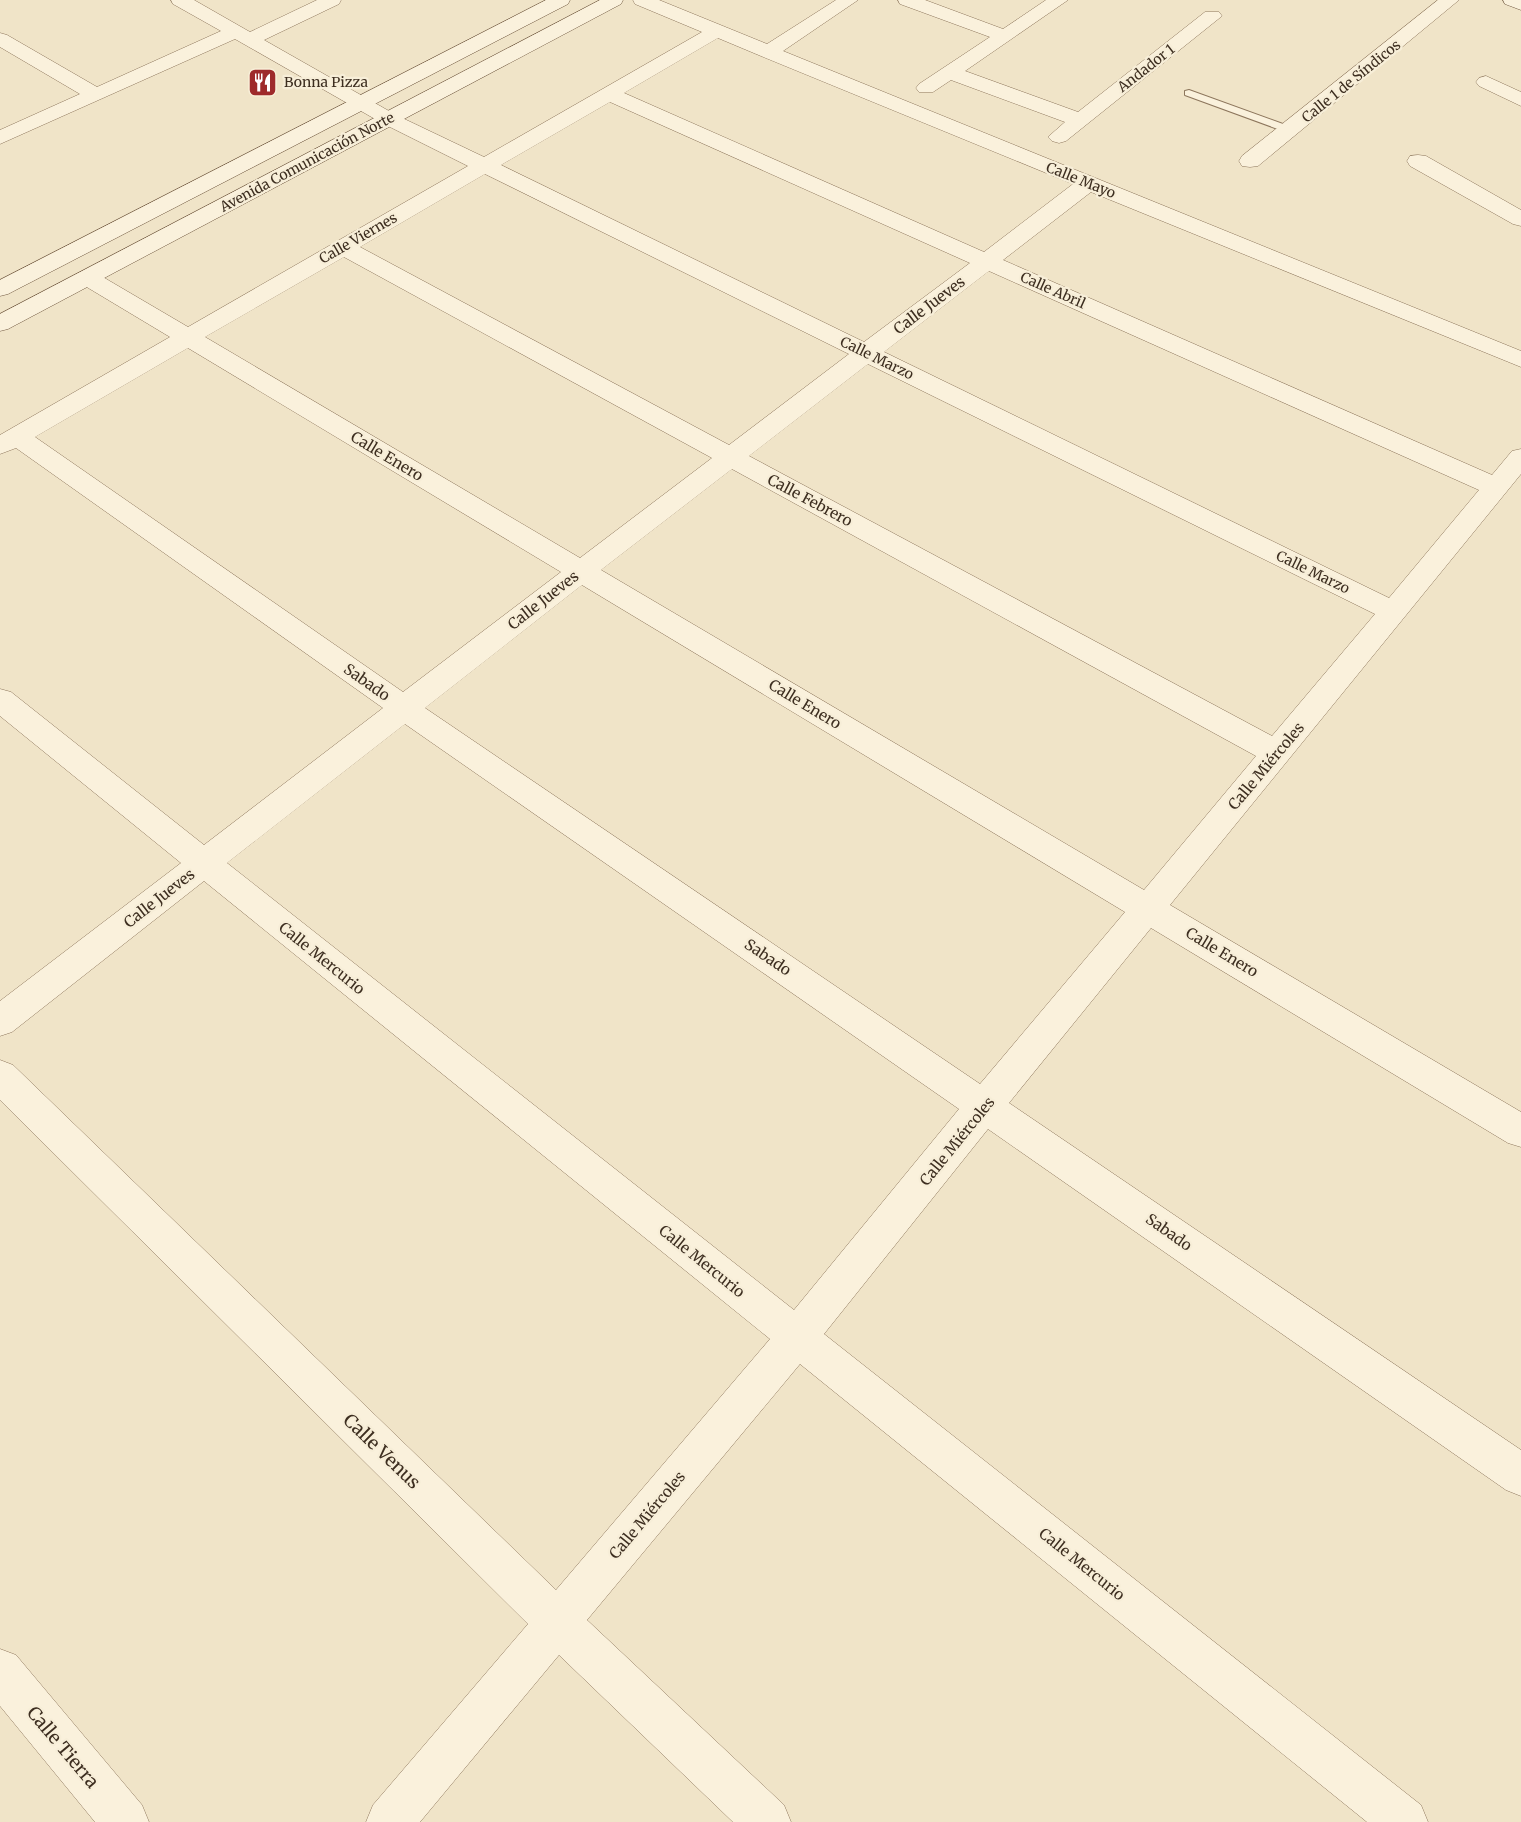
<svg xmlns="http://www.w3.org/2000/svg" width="1521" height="1822" viewBox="0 0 1521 1822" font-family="Merriweather,serif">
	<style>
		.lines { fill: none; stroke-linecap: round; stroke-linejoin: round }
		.lane-casing { stroke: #8d765c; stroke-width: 2 }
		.street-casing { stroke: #8d765c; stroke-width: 1 }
		.secondary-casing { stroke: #6f573f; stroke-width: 1 }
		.lane { fill: #faf1dc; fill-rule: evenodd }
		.street { fill: #faf1dc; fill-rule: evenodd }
		.secondary { fill: #faf1dc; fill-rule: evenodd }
		.labels { text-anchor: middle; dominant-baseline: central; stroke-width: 4.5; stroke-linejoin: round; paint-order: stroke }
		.far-street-label { font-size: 14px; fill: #3d2e20; stroke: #f7eed8 }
		.far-poi-label { font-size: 14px; fill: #3d2e20; stroke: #f7eed8; text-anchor: start }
		.street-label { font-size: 15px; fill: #3d2e20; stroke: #f7eed8 }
		.near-street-label { font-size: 18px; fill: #3d2e20; stroke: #f7eed8 }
	</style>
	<rect width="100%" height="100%" fill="#f0e4c8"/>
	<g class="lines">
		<defs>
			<path id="lane" d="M1189 90 1294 128 1296 130 1294 132H1286L1185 95V91Z"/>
			<g id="street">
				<path d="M171 0H194L250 32 317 0H341L339 4 264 40 396 115 484 157 702 32 635 4 633 0H659L767 44 836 0H858L783 51 1521 351V367L1091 192 1003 260 1492 475 1512 451 1521 449V474L1170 905 1521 1112V1147L1508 1143 1151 928 1009 1103 1521 1450V1496L1506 1490 988 1129 824 1334 1421 1805 1428 1822H1367L800 1364 587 1620 784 1805 791 1822H733L559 1655 420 1822H366L373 1805 528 1624 0 1100V1060L13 1065 556 1590 770 1339 204 881 12 1032 0 1036V1001L181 863 0 716V689L11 692 204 845 383 708 16 448 0 454V435L170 337 80 283 76 278 80 273 88 271 96 273 188 327 468 166 382 123 235 39 0 144V130L80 94 0 47V33L7 35 97 87 221 31 173 4ZM718 38 761 56 1073 184 984 252 624 93ZM610 102 970 263 864 342 501 165ZM485 174 849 354 729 445 360 247ZM344 257 712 458 580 558 205 337ZM989 271 1479 490 1389 598 884 352ZM188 348 561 572 403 692 35 437ZM868 364 1375 614 1272 736 749 456ZM732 469 1256 756 1144 890 601 570ZM582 585 1125 912 980 1084 425 708ZM405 724 959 1109 794 1310 227 863Z"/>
				<path d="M898 0H925L1003 29 1046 0H1068L965 71 1078 112 1205 12H1219L1222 16 1066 141 1059 143 1052 141 1048 137 1065 122 951 80 933 92H919L916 88 919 84 990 37 900 4Z"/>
				<path d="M1438 0H1459L1258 166 1250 167 1242 166 1239 161 1242 156Z"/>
				<path d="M1486 76 1521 92V106L1479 86 1476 82 1479 78Z"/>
				<path d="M1418 155 1426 156 1521 210V226L1513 224 1410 166 1407 161 1410 156Z"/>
				<path d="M0 1649 16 1655 142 1805 149 1822H95L0 1706Z"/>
			</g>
			<g id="secondary">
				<path d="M546 0H570L568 4 8 294 0 296V280Z"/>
				<path d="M600 0H623L621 4 8 329 0 331V314Z"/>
				<path d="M1503 0H1521V10L1505 4Z"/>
			</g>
		</defs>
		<use href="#lane" class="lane-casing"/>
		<use href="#street" class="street-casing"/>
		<use href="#secondary" class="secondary-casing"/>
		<use href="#lane" class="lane"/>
		<use href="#street" class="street"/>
		<use href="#secondary" class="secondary"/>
	</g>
	<defs>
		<symbol id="restaurant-square" viewBox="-11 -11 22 22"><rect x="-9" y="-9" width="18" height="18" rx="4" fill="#9e2a2b" stroke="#f7eed8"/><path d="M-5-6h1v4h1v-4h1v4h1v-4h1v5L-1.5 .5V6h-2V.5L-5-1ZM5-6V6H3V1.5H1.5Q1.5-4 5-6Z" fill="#fff"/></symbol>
	</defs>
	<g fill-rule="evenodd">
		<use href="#restaurant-square" x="246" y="66" width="33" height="33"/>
	</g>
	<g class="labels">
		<g class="far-street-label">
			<text transform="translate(1146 68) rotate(-38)">Andador 1</text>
			<text transform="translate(1351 81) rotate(-39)">Calle 1 de Síndicos</text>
			<text transform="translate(307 162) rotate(-28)">Avenida Comunicación Norte</text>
			<text transform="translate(1081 180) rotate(22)">Calle Mayo</text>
			<text transform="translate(358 238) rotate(-30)">Calle Viernes</text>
			<text transform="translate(1053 290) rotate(24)">Calle Abril</text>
			<text transform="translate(877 358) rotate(26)">Calle Marzo</text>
			<text transform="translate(1313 572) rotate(26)">Calle Marzo</text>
		</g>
		<g class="far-poi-label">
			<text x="284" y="82">Bonna Pizza</text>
		</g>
		<g class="street-label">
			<text transform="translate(929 305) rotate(-37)">Calle Jueves</text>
			<text transform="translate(387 456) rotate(31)">Calle Enero</text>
			<text transform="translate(810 500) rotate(28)">Calle Febrero</text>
			<text transform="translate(543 600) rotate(-38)">Calle Jueves</text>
			<text transform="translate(367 682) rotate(35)">Sabado</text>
			<text transform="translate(805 704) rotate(31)">Calle Enero</text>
			<text transform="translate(1266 766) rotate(-50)">Calle Miércoles</text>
			<text transform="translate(159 898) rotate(-38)">Calle Jueves</text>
			<text transform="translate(1222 952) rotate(31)">Calle Enero</text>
			<text transform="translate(768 957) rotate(34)">Sabado</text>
			<text transform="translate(322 958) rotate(39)">Calle Mercurio</text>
			<text transform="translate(957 1141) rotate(-51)">Calle Miércoles</text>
			<text transform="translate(1169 1232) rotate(35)">Sabado</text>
			<text transform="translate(702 1261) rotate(39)">Calle Mercurio</text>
			<text transform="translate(647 1515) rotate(-50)">Calle Miércoles</text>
			<text transform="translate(1082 1564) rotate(39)">Calle Mercurio</text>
		</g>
		<g class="near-street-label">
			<text transform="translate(382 1451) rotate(44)">Calle Venus</text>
			<text transform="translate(63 1747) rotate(50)">Calle Tierra</text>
		</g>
	</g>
</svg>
